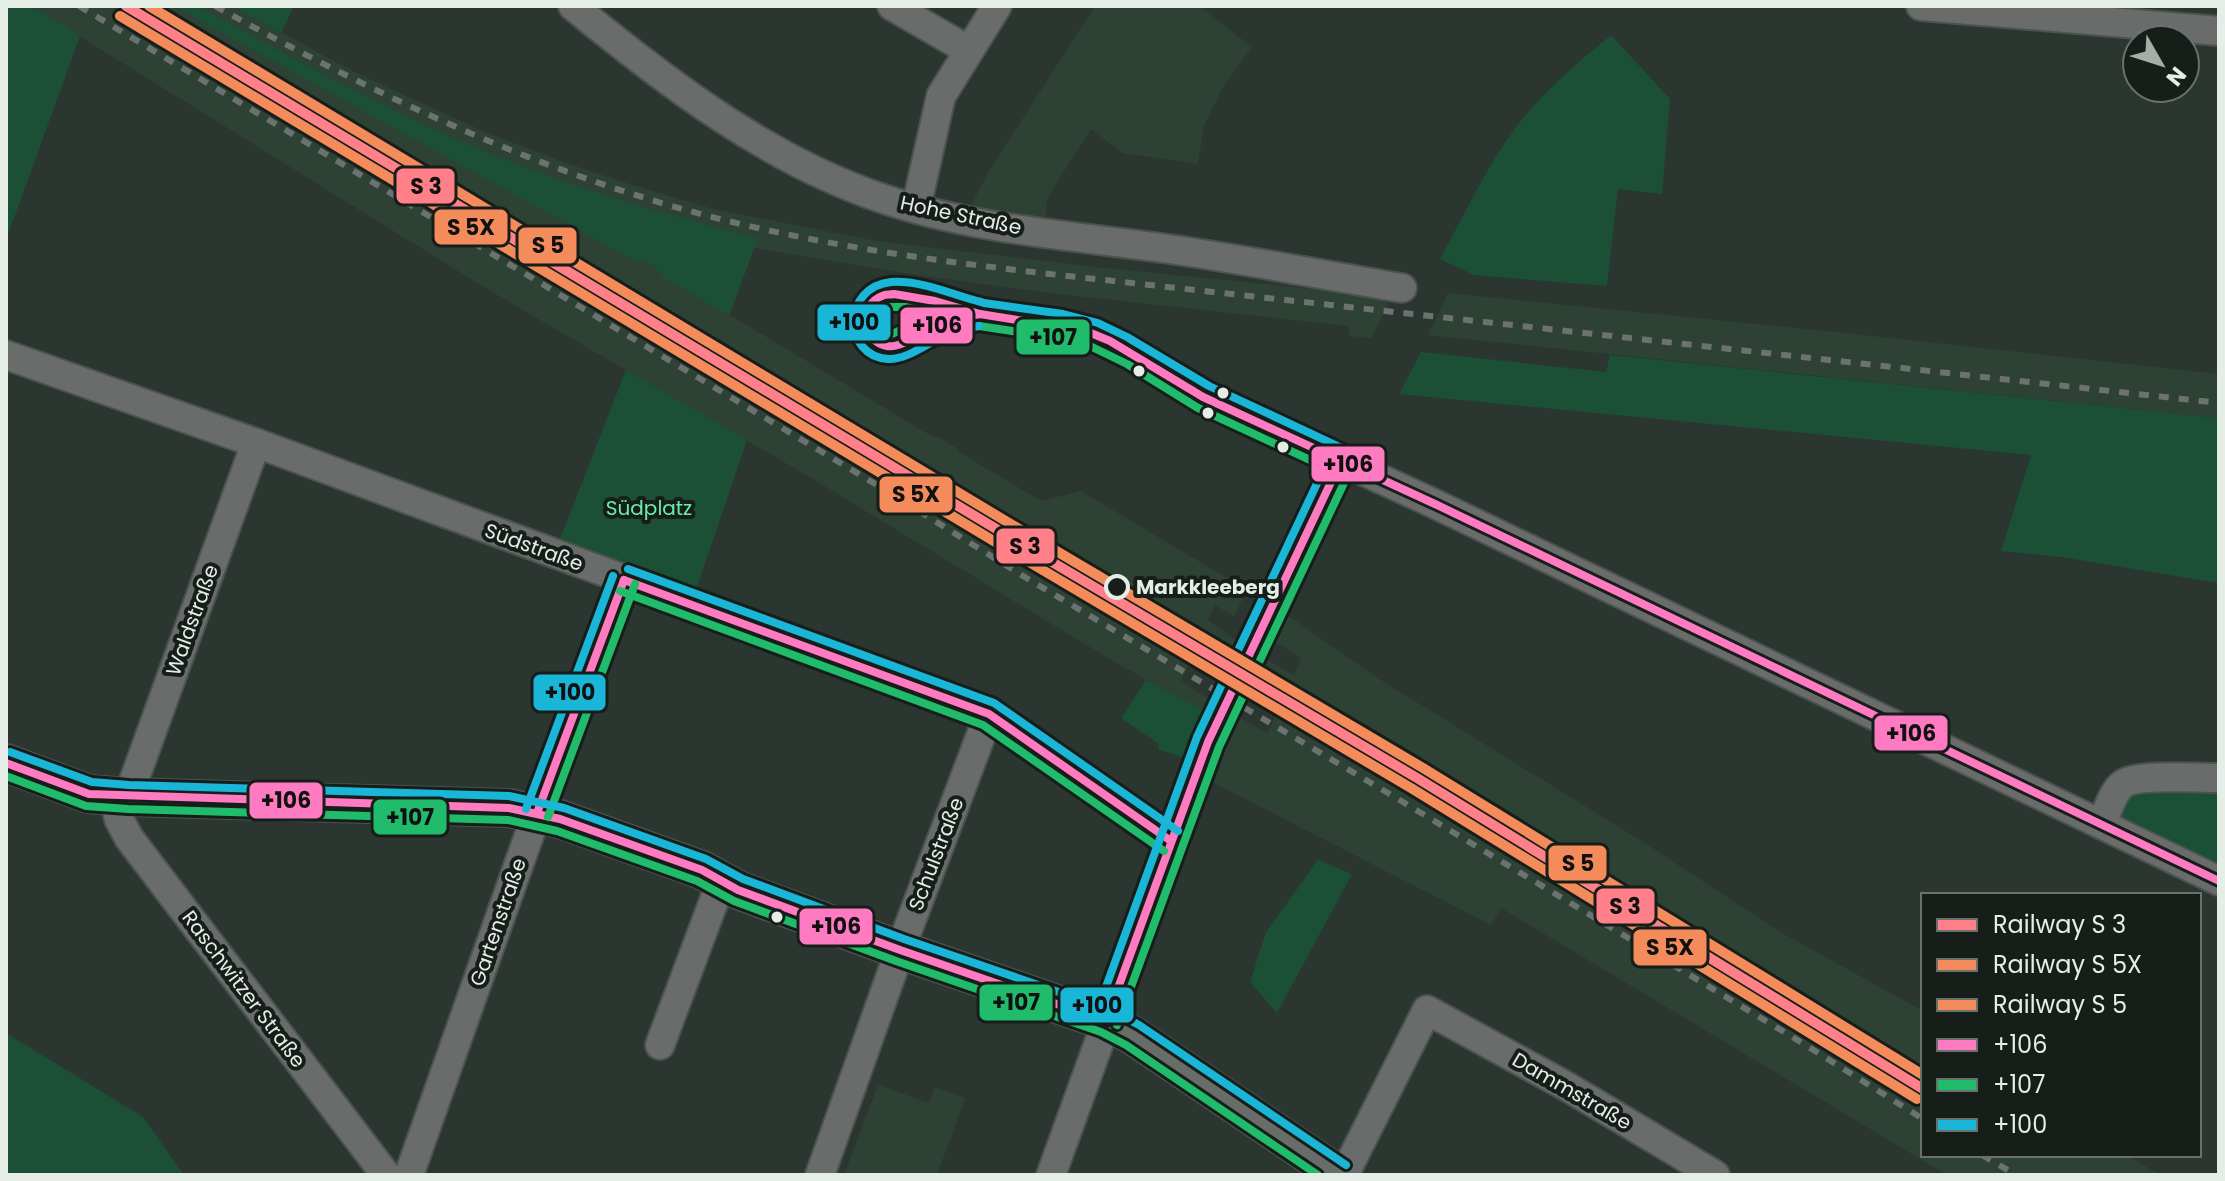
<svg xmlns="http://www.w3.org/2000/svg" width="2225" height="1181" viewBox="0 0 2225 1181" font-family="Poppins,sans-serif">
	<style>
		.built { fill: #2d4235 }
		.green { fill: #1b5036 }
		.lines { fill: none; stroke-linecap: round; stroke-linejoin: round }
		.minor-casing { stroke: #4a534d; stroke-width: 32 }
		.major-casing { stroke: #4a534d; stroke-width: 40 }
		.minor { stroke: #696c6b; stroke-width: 28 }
		.major { stroke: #686d6a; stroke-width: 36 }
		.rail { stroke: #6c726f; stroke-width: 6; stroke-dasharray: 10 10; stroke-linecap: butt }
		.bus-1-casing { stroke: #171e1a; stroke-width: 14 }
		.bus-2-casing { stroke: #171e1a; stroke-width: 14 }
		.bus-3-casing { stroke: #171e1a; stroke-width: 14 }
		.bus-1 { stroke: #fe7ac1; stroke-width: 8 }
		.bus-2 { stroke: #20bc6c; stroke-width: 8 }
		.bus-3 { stroke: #1ab6d8; stroke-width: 8 }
		.rail-1-casing { stroke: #171e1a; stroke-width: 16 }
		.rail-2-casing { stroke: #171e1a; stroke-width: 16 }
		.rail-3-casing { stroke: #171e1a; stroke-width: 16 }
		.rail-1 { stroke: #ff8088; stroke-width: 10 }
		.rail-2 { stroke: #f38b5a; stroke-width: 10 }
		.rail-3 { stroke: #f38b5a; stroke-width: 10 }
		.bus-dot { fill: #e4eee7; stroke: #171e1a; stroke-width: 3 }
		.stop-dot { fill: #171e1a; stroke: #e4eee7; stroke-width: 4 }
		.labels { text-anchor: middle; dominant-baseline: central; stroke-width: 8; stroke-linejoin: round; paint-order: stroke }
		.street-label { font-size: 20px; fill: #e4eee7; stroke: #171e1a }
		.park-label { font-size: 20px; fill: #67efa9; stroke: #171e1a }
		.stop-label { font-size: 20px; font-weight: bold; fill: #e4eee7; stroke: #171e1a; text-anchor: start }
		.line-badge { stroke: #171e1a; stroke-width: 3 }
		.pale-badge-label { font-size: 22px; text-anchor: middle; font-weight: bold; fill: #111 }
	</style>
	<rect width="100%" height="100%" fill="#2c3630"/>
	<g class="built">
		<path d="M31 6H232L358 74 485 132 563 162 632 185 713 209 876 241 1096 267 1382 296 1388 305 1371 338 1349 336 1348 326 1050 293 917 275 754 248 730 315 933 437H939L955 447 959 452 1041 501 1081 491 1232 581 1243 598 1234 616 1215 605 1208 620 1237 641 1229 657 1214 648 1211 650 1198 643 1193 654 1222 672 1217 681 1189 664 1181 681 1209 699 1203 712 1108 658 813 479 482 286Z"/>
		<path d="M1095 6H1199L1252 47 1223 87 1204 125 1198 164 1123 153 1091 129 1047 198 1044 232 964 219 989 171Z"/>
		<path d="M1448 293 1844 333 2219 374V418L1428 335Z"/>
		<path d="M1288 616 1379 679 1640 840 1782 933 1923 1011V1155H2127L2160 1175H1947L1501 908 1491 925 1212 782 1226 741 1239 717 1267 733 1272 724 1275 716 1248 700 1253 690 1280 706 1286 692 1260 676 1268 660 1294 675 1301 658 1276 642Z"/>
		<path d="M878 1085 929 1103 935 1087 965 1098 937 1175H844Z"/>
	</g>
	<g class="green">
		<path d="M6 6H31L80 36 6 240Z"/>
		<path d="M174 6H196C282 52 367 100 457 140 554 182 655 213 758 238L729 315 664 278C656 265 648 259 633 260Z"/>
		<path d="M232 6H294L281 33Z"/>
		<path d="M1611 35 1670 99 1662 194 1618 189 1607 286 1474 275 1440 259C1464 216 1485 169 1514 130 1537 98 1580 60 1611 35Z"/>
		<path d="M1421 352 1606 372 1610 355 2219 418V583L2061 557 2001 551 2031 455 1399 394Z"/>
		<path d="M626 370 747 440 691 605 554 554Z"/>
		<path d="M1146 680 1219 719 1200 763 1158 749 1159 744 1121 718Z"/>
		<path d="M2219 778V881L2102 823 2118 789Z"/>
		<path d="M1318 860 1352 874 1277 1013 1250 982 1266 932Z"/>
		<path d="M6 1033 143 1117 184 1175H6Z"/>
	</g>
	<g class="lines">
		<defs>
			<g id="minor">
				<path d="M573 6C666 82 766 159 881 198 971 229 1068 235 1162 248 1242 259 1322 275 1402 288"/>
				<path d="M892 6 968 50"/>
				<path d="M1921 6 2219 31"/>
				<path d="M916 208 941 96 997 6"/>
				<path d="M980 314 949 320 927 329 908 341 890 347 875 342 867 331 865 319 869 305 881 296 894 294 935 301 980 314 1086 331 1110 341 1203 397 1435 504 2219 881"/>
				<path d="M6 355 256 443 989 714 1171 841"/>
				<path d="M113 796 119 819 129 838 386 1175"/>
				<path d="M128 797 256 443"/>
				<path d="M2102 823C2107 812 2113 791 2123 784 2136 774 2200 778 2219 778"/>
				<path d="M660 1045 721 882"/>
				<path d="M409 1175 537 813 624 580"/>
				<path d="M820 1175 900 950 989 714"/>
				<path d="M1051 1175 1208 742 1341 461"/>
				<path d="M1344 1175 1427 1010 1566 1086 1715 1175"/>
			</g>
			<path id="major" d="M6 763 89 794 128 797 509 808 560 819 702 870 738 890 900 950 1106 1021 1132 1035 1339 1175"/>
		</defs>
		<use href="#minor" class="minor-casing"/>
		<use href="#major" class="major-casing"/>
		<use href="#minor" class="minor"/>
		<use href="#major" class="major"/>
		<g class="rail">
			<path d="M79 6 877 485 1028 579 1403 802 1804 1044 1923 1119"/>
			<path d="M215 6C365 89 520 164 686 210 805 243 927 260 1050 274L2219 403"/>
			<path d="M1982 1155 2016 1175"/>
		</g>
		<defs>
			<g id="bus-1">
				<path d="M894 294 935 301 980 314C970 316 959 317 949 320 931 325 904 349 887 346 862 342 858 305 882 296 886 294 890 295 894 294Z"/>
				<path d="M980 314 1086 331 1110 341 1203 397 1435 504 2219 881"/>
				<path d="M624 580 989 714 1171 841"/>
				<path d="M6 763 89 794 509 808 560 819 702 870 738 890 900 950 1106 1021"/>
				<path d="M537 813 624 580"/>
				<path d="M1106 1021 1208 742 1341 461"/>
			</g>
			<g id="bus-2">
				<path d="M891 307H905L934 314 890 335 881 330 877 319 880 312Z"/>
				<path d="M979 326 1059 338 1090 346 1127 364 1198 408 1336 472"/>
				<path d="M620 591 983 725 1164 851"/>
				<path d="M6 776 86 806 128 809 508 820 557 831 697 881 734 901 896 961 1101 1032 1126 1045 1318 1175"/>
				<path d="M548 817 635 584"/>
				<path d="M1117 1025 1219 747 1352 466"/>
			</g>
			<g id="bus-3">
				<path d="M984 303 1063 314 1098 323 1127 337 1209 386 1346 450"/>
				<path d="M979 326C967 328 955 330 944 336 927 343 907 360 888 359 842 356 842 287 891 282 921 280 953 295 981 302"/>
				<path d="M628 569 994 703 1178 831"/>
				<path d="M10 752 92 782 129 785 509 796 564 808 706 859 743 879 904 939 1111 1010 1139 1025 1346 1165"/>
				<path d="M526 809 613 576"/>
				<path d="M1095 1017 1197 737 1330 456"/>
			</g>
		</defs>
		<use href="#bus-1" class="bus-1-casing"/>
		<use href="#bus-2" class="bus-2-casing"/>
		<use href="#bus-3" class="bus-3-casing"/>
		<use href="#bus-1" class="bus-1"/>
		<use href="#bus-2" class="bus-2"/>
		<use href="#bus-3" class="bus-3"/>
		<defs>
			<path id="rail-1" d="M126 6 1003 533 1417 778 1923 1089"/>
			<path id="rail-2" d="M120 16 997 543 1411 788 1917 1099"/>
			<path id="rail-3" d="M149 6 1009 523 1423 768 1923 1075"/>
		</defs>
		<use href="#rail-1" class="rail-1-casing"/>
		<use href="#rail-2" class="rail-2-casing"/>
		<use href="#rail-3" class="rail-3-casing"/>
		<use href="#rail-1" class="rail-1"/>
		<use href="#rail-2" class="rail-2"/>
		<use href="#rail-3" class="rail-3"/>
	</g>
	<g class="bus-dot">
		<circle cx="1139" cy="371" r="7"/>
		<circle cx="1223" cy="393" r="7"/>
		<circle cx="1208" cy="413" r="7"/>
		<circle cx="1283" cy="447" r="7"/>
		<circle cx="777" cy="917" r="7"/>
	</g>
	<circle class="stop-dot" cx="1117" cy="587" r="11"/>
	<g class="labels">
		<g class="street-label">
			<text transform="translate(961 215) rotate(12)">Hohe Straße</text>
			<text transform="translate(534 547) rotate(20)">Südstraße</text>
			<text transform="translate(192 620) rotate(-70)">Waldstraße</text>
			<text transform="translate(936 854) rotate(-69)">Schulstraße</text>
			<text transform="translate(498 922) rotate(-71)">Gartenstraße</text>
			<text transform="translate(244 989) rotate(53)">Raschwitzer Straße</text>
			<text transform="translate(1572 1091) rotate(30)">Dammstraße</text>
		</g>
		<g class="park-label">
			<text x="649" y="508">Südplatz</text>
		</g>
		<g class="stop-label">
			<text x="1136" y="587">Markkleeberg</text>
		</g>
	</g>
	<g class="line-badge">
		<rect x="395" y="167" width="61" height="38" rx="8" fill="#ff8088"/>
		<rect x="433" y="208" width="76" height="38" rx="8" fill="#f38b5a"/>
		<rect x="517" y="226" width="61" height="39" rx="8" fill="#f38b5a"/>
		<rect x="816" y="303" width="76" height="39" rx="8" fill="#1ab6d8"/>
		<rect x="899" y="306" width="75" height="39" rx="8" fill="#fe7ac1"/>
		<rect x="1015" y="318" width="76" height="38" rx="8" fill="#20bc6c"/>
		<rect x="1310" y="445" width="76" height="38" rx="8" fill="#fe7ac1"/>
		<rect x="878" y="475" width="76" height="39" rx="8" fill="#f38b5a"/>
		<rect x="995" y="527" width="61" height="38" rx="8" fill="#ff8088"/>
		<rect x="532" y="673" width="75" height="39" rx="8" fill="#1ab6d8"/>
		<rect x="1873" y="714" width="76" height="38" rx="8" fill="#fe7ac1"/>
		<rect x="248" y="781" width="76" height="39" rx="8" fill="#fe7ac1"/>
		<rect x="372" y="798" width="76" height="38" rx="8" fill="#20bc6c"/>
		<rect x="1547" y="844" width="61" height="38" rx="8" fill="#f38b5a"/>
		<rect x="1595" y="887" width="61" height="38" rx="8" fill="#ff8088"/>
		<rect x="798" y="907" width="76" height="39" rx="8" fill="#fe7ac1"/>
		<rect x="1632" y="928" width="76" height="39" rx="8" fill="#f38b5a"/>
		<rect x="978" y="983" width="76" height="39" rx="8" fill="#20bc6c"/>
		<rect x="1059" y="986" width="76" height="38" rx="8" fill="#1ab6d8"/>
	</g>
	<g class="pale-badge-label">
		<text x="426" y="194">S 3</text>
		<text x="471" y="235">S 5X</text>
		<text x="548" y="253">S 5</text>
		<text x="854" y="330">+100</text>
		<text x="937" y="333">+106</text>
		<text x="1053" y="345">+107</text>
		<text x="1348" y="472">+106</text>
		<text x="916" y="502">S 5X</text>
		<text x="1025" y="554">S 3</text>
		<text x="570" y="700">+100</text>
		<text x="1911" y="741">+106</text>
		<text x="286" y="808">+106</text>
		<text x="410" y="825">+107</text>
		<text x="1578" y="871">S 5</text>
		<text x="1625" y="914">S 3</text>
		<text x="836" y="934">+106</text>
		<text x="1670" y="955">S 5X</text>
		<text x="1016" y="1010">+107</text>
		<text x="1097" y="1013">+100</text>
	</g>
	<rect width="2225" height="1181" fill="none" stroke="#e4eee7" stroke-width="16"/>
	<rect x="1921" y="893" width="280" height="264" fill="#171e1a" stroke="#69716c" stroke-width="2"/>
	<rect x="1937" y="919" width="40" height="12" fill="#ff8088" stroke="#69716c" stroke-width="2"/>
	<text x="1993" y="933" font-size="24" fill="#e4eee7">Railway S 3</text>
	<rect x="1937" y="959" width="40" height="12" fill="#f38b5a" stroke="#69716c" stroke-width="2"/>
	<text x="1993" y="973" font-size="24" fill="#e4eee7">Railway S 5X</text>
	<rect x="1937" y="999" width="40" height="12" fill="#f38b5a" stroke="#69716c" stroke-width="2"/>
	<text x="1993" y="1013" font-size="24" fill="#e4eee7">Railway S 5</text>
	<rect x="1937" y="1039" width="40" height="12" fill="#fe7ac1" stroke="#69716c" stroke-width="2"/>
	<text x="1993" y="1053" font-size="24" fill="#e4eee7">+106</text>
	<rect x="1937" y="1079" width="40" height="12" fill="#20bc6c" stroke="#69716c" stroke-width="2"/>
	<text x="1993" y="1093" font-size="24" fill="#e4eee7">+107</text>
	<rect x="1937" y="1119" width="40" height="12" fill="#1ab6d8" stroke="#69716c" stroke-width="2"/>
	<text x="1993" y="1133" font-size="24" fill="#e4eee7">+100</text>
	<g transform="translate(2161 64) rotate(129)"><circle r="38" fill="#171e1a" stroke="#69716c" stroke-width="2"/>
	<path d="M0-6L14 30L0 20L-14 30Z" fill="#a4aea7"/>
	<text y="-12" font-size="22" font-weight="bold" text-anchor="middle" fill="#e4eee7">N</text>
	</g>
</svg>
